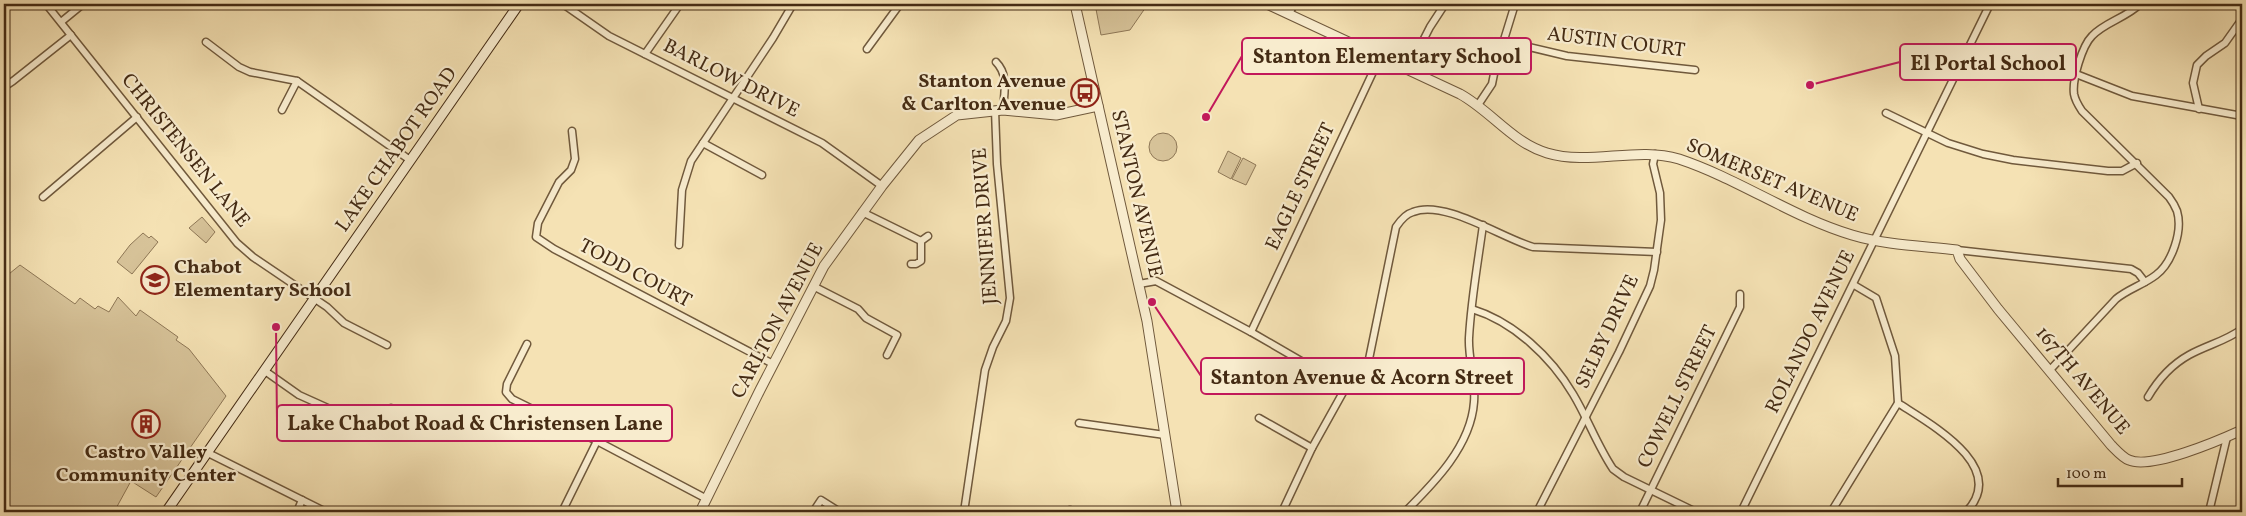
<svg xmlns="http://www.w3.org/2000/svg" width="2246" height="516" viewBox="0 0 2246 516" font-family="Vollkorn,serif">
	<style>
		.green { fill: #d7c399; stroke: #8e7756 }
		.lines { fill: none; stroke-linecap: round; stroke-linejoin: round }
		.minor-casing { stroke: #70593c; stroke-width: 9 }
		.tertiary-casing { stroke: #70593c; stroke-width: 11 }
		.secondary-casing { stroke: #442b14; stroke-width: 11 }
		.minor { stroke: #f8ecce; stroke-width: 6 }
		.tertiary { stroke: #f8ecce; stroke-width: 9 }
		.secondary { stroke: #f8ecce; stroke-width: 9 }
		.labels { text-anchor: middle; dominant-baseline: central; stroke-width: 4.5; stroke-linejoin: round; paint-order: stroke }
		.street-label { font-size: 20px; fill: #442b14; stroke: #f8ecce }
		.poi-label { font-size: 20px; font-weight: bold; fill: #442b14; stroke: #f8ecce; text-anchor: end }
		.leader { fill: none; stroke: #c2185b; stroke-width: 2 }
		.callout-dot { fill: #c2185b; stroke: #f8ecce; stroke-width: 2 }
		.callout { fill: #f8ecce; stroke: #c2185b; stroke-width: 2 }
		.callout-label { font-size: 21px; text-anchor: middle; font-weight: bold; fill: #442b14 }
	</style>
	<rect width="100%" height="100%" fill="#f5e2b4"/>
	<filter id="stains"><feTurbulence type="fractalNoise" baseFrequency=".004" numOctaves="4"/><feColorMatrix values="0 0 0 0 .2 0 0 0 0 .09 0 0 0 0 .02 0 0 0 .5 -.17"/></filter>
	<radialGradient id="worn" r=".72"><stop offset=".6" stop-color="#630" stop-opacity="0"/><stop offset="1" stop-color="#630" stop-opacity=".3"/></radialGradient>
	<g class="green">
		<path d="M1095 4H1148L1130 30 1101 35Z"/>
		<circle cx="1163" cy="147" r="14"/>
		<path d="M1228 151 1241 158 1231 179 1218 172Z"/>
		<path d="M1243 158 1256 165 1246 185 1232 179Z"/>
		<path d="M202 217 215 232 206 243 189 228Z"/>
		<path d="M143 233 149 238 151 236 158 242 132 274 117 262 130 245Z"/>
		<path d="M20 265 75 304 80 298 95 309 98 306 109 312 118 297 136 316 140 310 178 337 176 340 189 349 226 396 156 497 131 481 114 512H16L4 506V278Z"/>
	</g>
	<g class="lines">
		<defs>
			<g id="minor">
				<path d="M46 4 237 243 253 257 327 307 344 323 387 345"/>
				<path d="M563 4 609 36 822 143 882 186"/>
				<path d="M1289 14 1294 4"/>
				<path d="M61 22 83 4"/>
				<path d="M1504 41 1567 56 1695 70"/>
				<path d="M206 42 239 67 250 72 297 81 410 160"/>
				<path d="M867 49 900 4"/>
				<path d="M645 54 680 4"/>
				<path d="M996 62C1009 75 1004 93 1003 110"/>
				<path d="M1408 70 1430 27 1445 4"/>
				<path d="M2076 74 2132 96 2242 116"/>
				<path d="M4 87 13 81 71 35"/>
				<path d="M1478 105 1492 84 1495 69 1515 4"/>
				<path d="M2199 109 2193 83 2197 65 2206 56 2225 43 2242 19"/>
				<path d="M282 110 297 81"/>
				<path d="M1886 113 1948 143 1983 154 2013 160 2108 171H2122L2137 163"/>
				<path d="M572 131 575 159 571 170 559 182 538 223 536 237 554 249 773 364"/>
				<path d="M703 143 762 175"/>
				<path d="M43 197 137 117"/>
				<path d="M862 212 921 241"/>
				<path d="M679 245 682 190 691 161 773 38 793 4"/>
				<path d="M1957 250 2131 269 2138 273 2145 282"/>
				<path d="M911 264H916L921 261V241L928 236"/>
				<path d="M1139 284 1156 281 1251 332 1346 387"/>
				<path d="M813 286 858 309 866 318 897 335 887 355"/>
				<path d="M1472 309C1514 322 1551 357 1573 394 1588 419 1597 445 1613 469L1624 477 1696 512"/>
				<path d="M1251 332 1380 57"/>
				<path d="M527 344 507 384 506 392 512 399 597 441 705 498"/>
				<path d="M2050 370 2116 299C2128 289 2143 285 2156 275 2172 263 2183 231 2177 211 2175 206 2172 201 2169 197L2082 111C2078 105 2075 100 2074 94 2072 80 2082 46 2092 36 2105 22 2126 18 2140 4"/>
				<path d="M265 371 299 395 370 427 381 426 391 408"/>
				<path d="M2148 397C2158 380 2171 365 2189 355 2207 345 2226 341 2242 329"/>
				<path d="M1898 403C1930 424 2010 467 1966 512"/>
				<path d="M1259 418 1312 448"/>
				<path d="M1079 423 1165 435"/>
				<path d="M208 453 326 512"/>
				<path d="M297 512 302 500"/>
				<path d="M562 512 597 441"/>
				<path d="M813 512 821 500 840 512"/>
				<path d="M964 512 985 370 993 347 1006 321 1010 298 997 164 995 110"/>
				<path d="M1070 512V510"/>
				<path d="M1282 512 1312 448 1346 387 1368 364 1396 227C1400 221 1405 214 1413 212 1444 199 1502 238 1533 247L1657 252"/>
				<path d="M1405 512C1434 483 1471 446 1474 402 1476 380 1468 359 1469 338 1471 300 1478 262 1483 225"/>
				<path d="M1537 512 1619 352 1650 286 1654 270 1661 220 1660 193 1653 164 1655 154"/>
				<path d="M1640 512 1740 307V294"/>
				<path d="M1741 512 1990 4"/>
				<path d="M1831 512 1898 403 1895 356 1876 298 1854 285"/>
				<path d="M2209 512 2227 437"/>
			</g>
			<g id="tertiary">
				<path d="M1075 4 1147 321 1177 512"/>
				<path d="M1267 4 1460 94C1491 111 1513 143 1547 153 1590 166 1636 146 1679 159 1739 179 1792 217 1852 235 1885 245 1923 246 1957 250L1960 259 1998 309 2111 445C2116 450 2123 458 2129 460 2151 470 2220 440 2242 430"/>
				<path d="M700 512 760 390 824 266 882 186 919 140 957 115 1003 110 1056 115 1098 106"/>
			</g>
			<path id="secondary" d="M166 512 519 4"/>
		</defs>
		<use href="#minor" class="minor-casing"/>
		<use href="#tertiary" class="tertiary-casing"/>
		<use href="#secondary" class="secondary-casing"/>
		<use href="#minor" class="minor"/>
		<use href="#tertiary" class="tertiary"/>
		<use href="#secondary" class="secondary"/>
	</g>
	<defs>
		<symbol id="bus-ring" viewBox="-11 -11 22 22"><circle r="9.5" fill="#f8ecce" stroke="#8f2418" stroke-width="1.5"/><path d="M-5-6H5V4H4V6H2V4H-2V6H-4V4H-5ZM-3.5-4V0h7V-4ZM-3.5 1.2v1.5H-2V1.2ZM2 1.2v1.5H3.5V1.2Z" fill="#8f2418"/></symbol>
		<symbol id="school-ring" viewBox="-11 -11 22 22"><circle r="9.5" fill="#f8ecce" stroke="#8f2418" stroke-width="1.5"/><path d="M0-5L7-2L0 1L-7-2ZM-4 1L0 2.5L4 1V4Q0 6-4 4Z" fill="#8f2418"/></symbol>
		<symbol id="building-ring" viewBox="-11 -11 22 22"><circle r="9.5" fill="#f8ecce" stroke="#8f2418" stroke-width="1.5"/><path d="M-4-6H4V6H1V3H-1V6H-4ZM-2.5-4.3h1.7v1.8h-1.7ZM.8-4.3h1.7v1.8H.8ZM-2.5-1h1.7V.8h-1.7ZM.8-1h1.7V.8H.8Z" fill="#8f2418"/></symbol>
	</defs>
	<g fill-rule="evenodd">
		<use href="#bus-ring" x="1069" y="77" width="32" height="32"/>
		<use href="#school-ring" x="139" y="264" width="32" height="32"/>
		<use href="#building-ring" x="130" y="408" width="32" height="32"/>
	</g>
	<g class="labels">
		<g class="street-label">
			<text transform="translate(1616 43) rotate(7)">AUSTIN COURT</text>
			<text transform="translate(731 79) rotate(27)">BARLOW DRIVE</text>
			<text transform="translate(397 150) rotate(-55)">LAKE CHABOT ROAD</text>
			<text transform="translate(185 151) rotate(51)">CHRISTENSEN LANE</text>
			<text transform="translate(1772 181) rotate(23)">SOMERSET AVENUE</text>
			<text transform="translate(1301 187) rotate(-65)">EAGLE STREET</text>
			<text transform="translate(1136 194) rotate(77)">STANTON AVENUE</text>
			<text transform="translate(986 226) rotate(-94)">JENNIFER DRIVE</text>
			<text transform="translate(635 274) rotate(28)">TODD COURT</text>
			<text transform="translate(778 321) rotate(-62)">CARLTON AVENUE</text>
			<text transform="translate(1608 332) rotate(-65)">SELBY DRIVE</text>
			<text transform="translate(1811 332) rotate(-64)">ROLANDO AVENUE</text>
			<text transform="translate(2082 381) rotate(50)">167TH AVENUE</text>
			<text transform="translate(1678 397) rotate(-64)">COWELL STREET</text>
		</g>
		<g class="poi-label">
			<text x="1066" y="82">Stanton Avenue<tspan x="1066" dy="23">&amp; Carlton Avenue</tspan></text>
			<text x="174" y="268" text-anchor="start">Chabot<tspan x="174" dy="23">Elementary School</tspan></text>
			<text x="146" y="453" text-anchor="middle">Castro Valley<tspan x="146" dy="23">Community Center</tspan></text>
		</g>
	</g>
	<path class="leader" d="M1206 117L1242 56M1810 85L1900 62M1152 302L1201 376M276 327L277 423"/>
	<g class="callout-dot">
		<circle cx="1206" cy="117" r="5"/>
		<circle cx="1810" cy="85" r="5"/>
		<circle cx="1152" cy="302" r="5"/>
		<circle cx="276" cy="327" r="5"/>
	</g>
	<g class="callout">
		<rect x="1242" y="38" width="289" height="36" rx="5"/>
		<rect x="1900" y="44" width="176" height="36" rx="5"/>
		<rect x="1201" y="358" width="323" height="36" rx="5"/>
		<rect x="277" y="405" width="395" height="36" rx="5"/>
	</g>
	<g class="callout-label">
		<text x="1387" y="63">Stanton Elementary School</text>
		<text x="1988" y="70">El Portal School</text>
		<text x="1362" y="384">Stanton Avenue &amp; Acorn Street</text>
		<text x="475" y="430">Lake Chabot Road &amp; Christensen Lane</text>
	</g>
	<rect width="2246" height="516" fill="none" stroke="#f5e2b4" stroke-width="20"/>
	<rect x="5" y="5" width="2236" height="506" fill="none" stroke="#442b14" stroke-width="2.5"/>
	<rect x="10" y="10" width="2226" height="496" fill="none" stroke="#442b14"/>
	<path d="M2058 478v8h124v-8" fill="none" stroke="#442b14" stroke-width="2.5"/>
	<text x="2066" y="478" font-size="15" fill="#442b14" stroke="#f8ecce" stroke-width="4" paint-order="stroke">100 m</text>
	<rect width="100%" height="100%" filter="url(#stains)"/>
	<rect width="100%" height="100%" fill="url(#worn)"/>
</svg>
